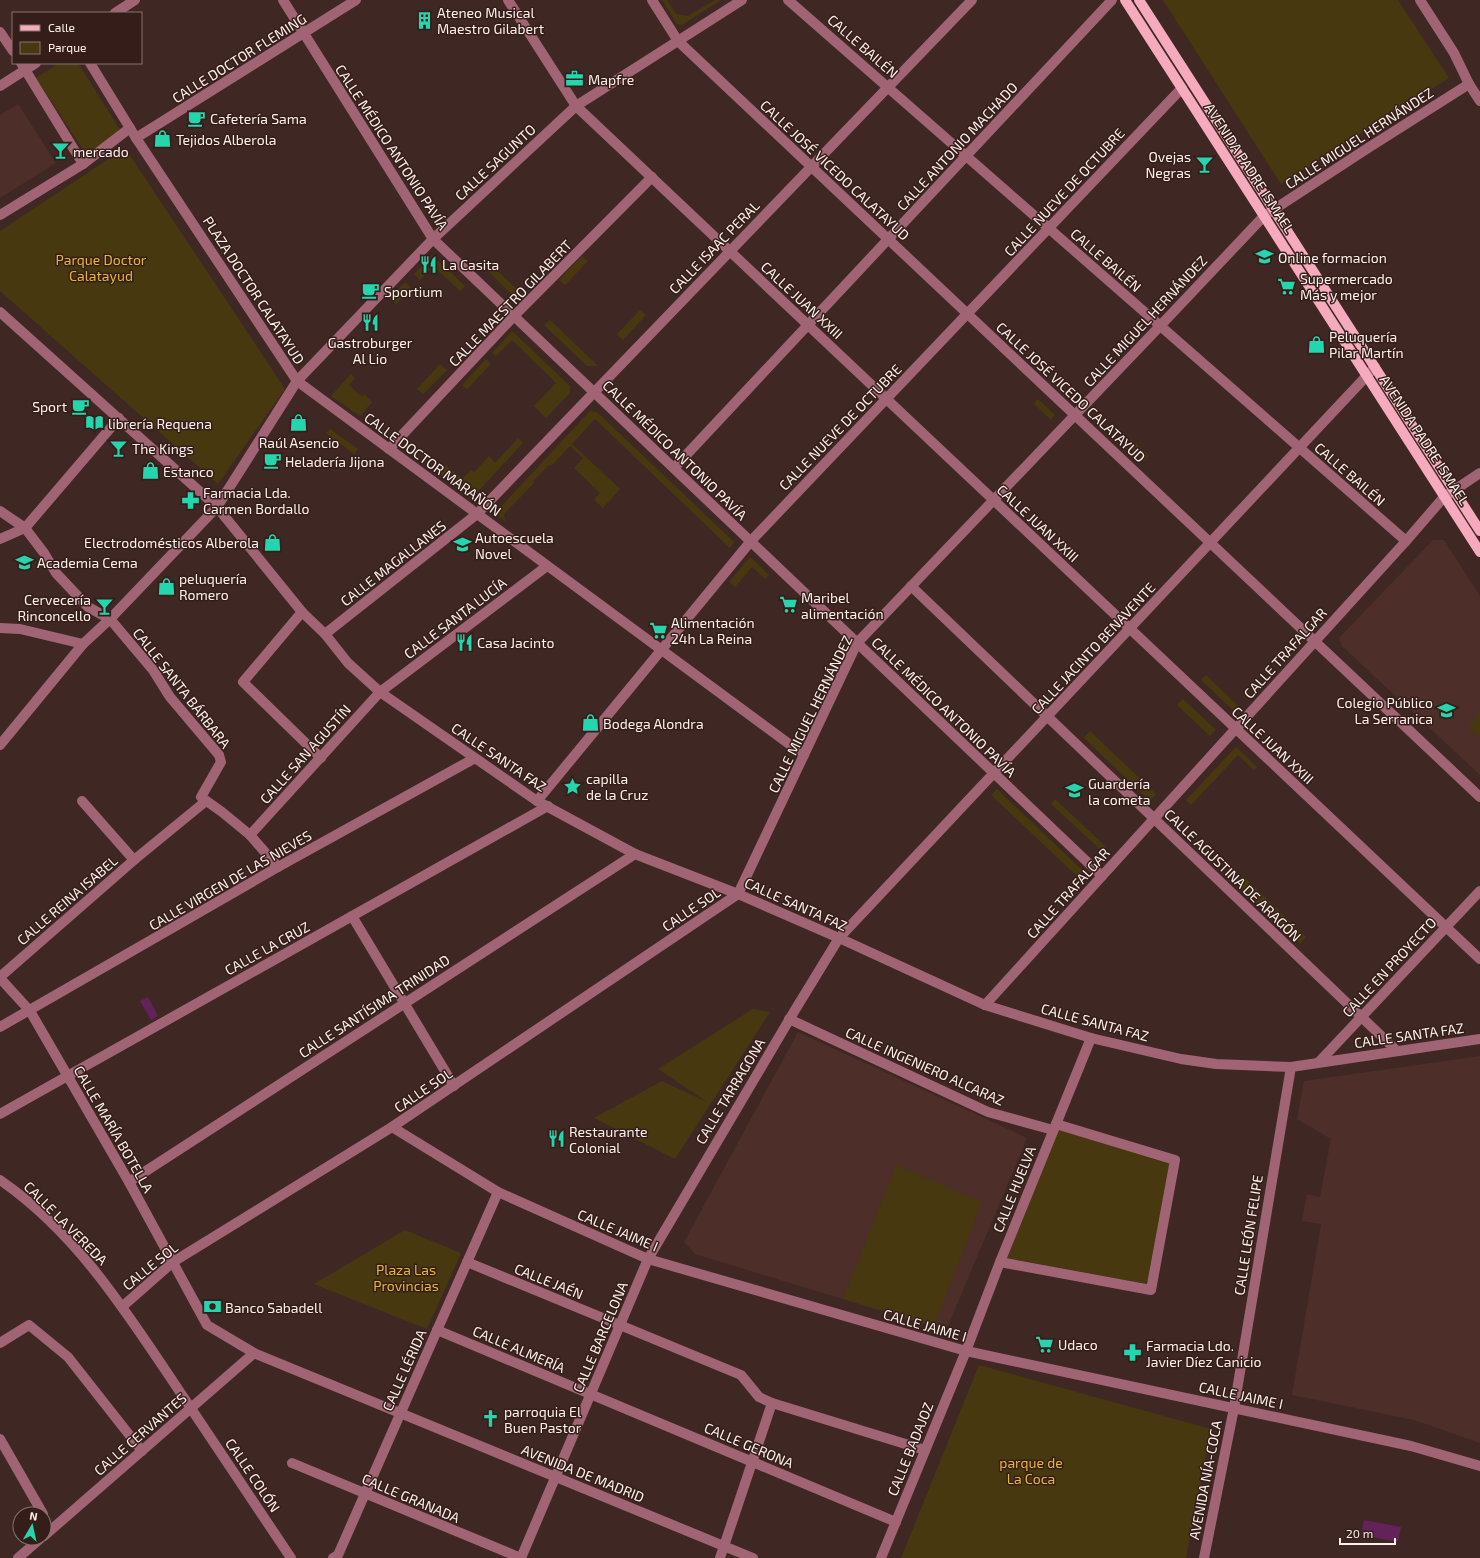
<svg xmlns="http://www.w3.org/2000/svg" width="1480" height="1558" viewBox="0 0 1480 1558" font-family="'Exo 2',sans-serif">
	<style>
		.built { fill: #4d2e28 }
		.green { fill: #473810 }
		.water { fill: #64225a }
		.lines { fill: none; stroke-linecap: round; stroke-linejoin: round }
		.minor { stroke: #a16474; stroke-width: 10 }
		.major { stroke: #f6aabd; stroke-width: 10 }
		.labels { text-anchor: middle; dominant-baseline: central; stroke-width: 3; stroke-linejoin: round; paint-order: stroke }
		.poi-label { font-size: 14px; fill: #fef1ee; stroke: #351e19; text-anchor: start }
		.street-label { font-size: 14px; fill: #fef1ee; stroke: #351e19 }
		.park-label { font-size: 14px; fill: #e6b834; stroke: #351e19 }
	</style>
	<rect width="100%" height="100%" fill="#3f2823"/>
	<g class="built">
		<path d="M18 104 56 163 0 198V115Z"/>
		<path d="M1433 540H1444L1480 596V775L1342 646 1339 638Z"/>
		<path d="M798 1032 1027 1138 948 1326 938 1328 695 1254 684 1242Z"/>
		<path d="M1480 1056V1443L1414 1420 1292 1395 1321 1224 1302 1221 1307 1194 1320 1197 1331 1139 1297 1119 1304 1081Z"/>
	</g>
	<g class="green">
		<path d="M662 0H667L676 14 688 16 715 0H721L682 25 677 24Z"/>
		<path d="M1163 0H1398L1449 78 1281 184Z"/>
		<path d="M59 63H78L122 133 88 157 36 78Z"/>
		<path d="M125 148 285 389 218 484 0 291V231Z"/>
		<path d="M432 255 465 286 460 291 433 266 420 280 414 274Z"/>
		<path d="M582 256 588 261 565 285 559 280Z"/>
		<path d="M487 261 519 291 514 297 483 266Z"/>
		<path d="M405 282 411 288 396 304 390 298Z"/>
		<path d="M640 310 646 315 623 340 617 334Z"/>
		<path d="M550 320 598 366H587L544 325Z"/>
		<path d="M512 331 570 386V393L546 418 534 406 556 383 512 340 496 356 492 353Z"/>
		<path d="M486 359 491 364 467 389 462 385Z"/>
		<path d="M440 364 447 370 423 394 417 389Z"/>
		<path d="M351 374 355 378 349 385 362 397 364 394 372 402 360 416 331 396Z"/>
		<path d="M1038 399 1055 415 1051 420 1034 404Z"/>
		<path d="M590 411 597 412 734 542 730 548 595 419 572 444 620 489 603 508 594 500 600 493 574 468 583 458 570 446 551 466 549 465 533 481 534 483 504 514 505 521 495 513Z"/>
		<path d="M330 429 358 449 354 454 326 433Z"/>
		<path d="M518 438 523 443 472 498 437 472 446 465 462 479 471 470 474 472 489 456 495 463Z"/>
		<path d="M1132 440 1149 456 1144 461 1127 445Z"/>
		<path d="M750 557 769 575 765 579 752 567 735 587 729 582Z"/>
		<path d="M1206 675 1238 706 1234 711 1201 680Z"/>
		<path d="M1183 699 1216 730 1210 736 1177 705Z"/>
		<path d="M1480 714V738L1468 726Z"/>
		<path d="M1090 731 1156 794 1150 801 1084 738Z"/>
		<path d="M1236 747 1257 767 1254 770 1238 755 1191 805 1186 800Z"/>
		<path d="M997 789 1083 871 1078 877 991 795Z"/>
		<path d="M1055 799 1106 847 1102 851 1051 804Z"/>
		<path d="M1243 876 1306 937 1300 944 1236 883Z"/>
		<path d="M753 1009 770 1012 675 1159 594 1118 662 1081 707 1102 658 1069Z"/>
		<path d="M1059 1129 1174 1165 1147 1284 1007 1258Z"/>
		<path d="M896 1165 982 1202 934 1326 843 1299Z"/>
		<path d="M405 1230 461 1253 427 1329 314 1284Z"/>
		<path d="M979 1365 1211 1429 1186 1558H901Z"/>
	</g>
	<g class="water">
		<path d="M148 997 158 1016 151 1020 140 1001Z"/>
		<path d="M1364 1520 1401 1527 1398 1542 1361 1535Z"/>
	</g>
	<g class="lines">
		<g class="minor">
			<path d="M283 0 433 239 1102 876"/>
			<path d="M508 0 576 106 1480 959"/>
			<path d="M652 0 678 41 1480 797"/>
			<path d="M742 0 576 106 433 239 297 381 804 755"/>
			<path d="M788 0 1406 541"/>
			<path d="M1420 0 1454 53 1469 84 1480 101"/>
			<path d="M115 13 135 0"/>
			<path d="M0 32 13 51"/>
			<path d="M21 63 83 164"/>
			<path d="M0 86 36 63"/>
			<path d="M136 138 356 0"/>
			<path d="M0 215 83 164 130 128"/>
			<path d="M0 312 217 507 297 381 136 138 90 63"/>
			<path d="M389 449 514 316 652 177"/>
			<path d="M674 468 1112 0"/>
			<path d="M0 511 25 528 44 553 56 573 88 607 110 619 153 670 170 697 219 755 221 762 201 797 222 812 250 835 278 867"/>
			<path d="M0 539 25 528 119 418"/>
			<path d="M911 586 1397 1051"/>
			<path d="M302 612 243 682 321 758"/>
			<path d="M0 628 20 629 83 644"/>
			<path d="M325 634 477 514 972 0"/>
			<path d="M0 745 83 644 110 619 217 507 302 612 325 634 348 663 380 692 537 801 635 854 738 894 839 938 985 1005 1091 1038 1181 1059 1216 1064 1291 1067 1480 1039"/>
			<path d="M82 801 134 860"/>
			<path d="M537 801 751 541 1182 88"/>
			<path d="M250 835 380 692 547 566"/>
			<path d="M352 916 454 1086"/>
			<path d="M0 977 134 860 206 801"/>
			<path d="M0 978 30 1011 129 1182 207 1325 254 1353 753 1558"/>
			<path d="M985 1005 1406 541 1444 497 1480 473"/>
			<path d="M789 1019 988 1112 1053 1130"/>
			<path d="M0 1027 278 867 475 758"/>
			<path d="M1319 1062 1480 891"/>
			<path d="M0 1114 548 806"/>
			<path d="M392 1127 498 1192 648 1259 966 1351 1411 1446 1480 1466"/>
			<path d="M0 1180C77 1233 127 1313 178 1389 216 1445 253 1502 291 1558"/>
			<path d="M129 1182 635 854"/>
			<path d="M467 1262 741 1375 759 1397 772 1403 925 1450"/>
			<path d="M1000 1262 1151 1290 1175 1160 1056 1124"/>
			<path d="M123 1306 173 1262 392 1127 738 894 857 643 1160 326 1264 216 1368 148 1469 84"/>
			<path d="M437 1330 896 1522"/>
			<path d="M0 1343 29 1325 68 1357 142 1451"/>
			<path d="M0 1439 43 1514"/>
			<path d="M292 1463 521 1558"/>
			<path d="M44 1536 254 1353"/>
			<path d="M18 1558 41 1538"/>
			<path d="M333 1558 338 1555 498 1192"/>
			<path d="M521 1558 648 1259 795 1010 839 938 1375 367"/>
			<path d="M720 1558 772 1403"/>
			<path d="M881 1558 966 1351 1000 1262 1091 1038"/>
			<path d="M1204 1558 1234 1408 1291 1067"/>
		</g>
		<g class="major">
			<path d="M1125 0 1480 552"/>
			<path d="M1139 0 1480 531"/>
		</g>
	</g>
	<defs>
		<symbol id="building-bare" viewBox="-9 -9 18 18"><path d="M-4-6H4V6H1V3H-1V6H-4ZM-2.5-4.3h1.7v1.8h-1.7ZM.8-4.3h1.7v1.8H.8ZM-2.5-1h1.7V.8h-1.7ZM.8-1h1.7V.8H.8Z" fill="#25d5ae" stroke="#351e19" stroke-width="2.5" paint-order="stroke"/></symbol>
		<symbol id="office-bare" viewBox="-9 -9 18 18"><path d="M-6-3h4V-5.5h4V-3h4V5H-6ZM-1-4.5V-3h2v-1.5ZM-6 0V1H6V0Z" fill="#25d5ae" stroke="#351e19" stroke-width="2.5" paint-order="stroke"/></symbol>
		<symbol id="cafe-bare" viewBox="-9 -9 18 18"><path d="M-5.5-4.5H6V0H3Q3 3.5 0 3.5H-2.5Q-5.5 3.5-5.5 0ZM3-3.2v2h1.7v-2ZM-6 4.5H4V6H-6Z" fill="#25d5ae" stroke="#351e19" stroke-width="2.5" paint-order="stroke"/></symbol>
		<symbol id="shop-bare" viewBox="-9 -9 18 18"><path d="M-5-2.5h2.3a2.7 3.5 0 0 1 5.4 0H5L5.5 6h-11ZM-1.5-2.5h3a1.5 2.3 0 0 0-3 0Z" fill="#25d5ae" stroke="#351e19" stroke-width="2.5" paint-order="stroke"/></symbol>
		<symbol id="bar-bare" viewBox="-9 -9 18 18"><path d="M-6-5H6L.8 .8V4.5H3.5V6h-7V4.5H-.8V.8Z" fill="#25d5ae" stroke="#351e19" stroke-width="2.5" paint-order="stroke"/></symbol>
		<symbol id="school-bare" viewBox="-9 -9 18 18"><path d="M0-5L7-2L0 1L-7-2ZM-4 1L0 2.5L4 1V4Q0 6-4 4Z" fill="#25d5ae" stroke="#351e19" stroke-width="2.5" paint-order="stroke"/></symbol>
		<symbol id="restaurant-bare" viewBox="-9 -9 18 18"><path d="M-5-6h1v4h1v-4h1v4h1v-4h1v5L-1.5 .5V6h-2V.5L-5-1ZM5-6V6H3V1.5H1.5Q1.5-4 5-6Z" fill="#25d5ae" stroke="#351e19" stroke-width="2.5" paint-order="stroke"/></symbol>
		<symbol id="supermarket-bare" viewBox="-9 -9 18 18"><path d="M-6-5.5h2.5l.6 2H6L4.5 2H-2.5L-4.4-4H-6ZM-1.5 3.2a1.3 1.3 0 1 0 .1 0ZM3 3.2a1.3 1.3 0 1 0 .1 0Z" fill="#25d5ae" stroke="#351e19" stroke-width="2.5" paint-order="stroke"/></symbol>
		<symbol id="library-bare" viewBox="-9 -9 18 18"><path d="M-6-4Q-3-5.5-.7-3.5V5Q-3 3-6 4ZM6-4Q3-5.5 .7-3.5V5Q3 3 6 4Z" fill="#25d5ae" stroke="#351e19" stroke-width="2.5" paint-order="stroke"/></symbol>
		<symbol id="pharmacy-bare" viewBox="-9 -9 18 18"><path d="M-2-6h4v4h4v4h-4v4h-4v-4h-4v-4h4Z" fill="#25d5ae" stroke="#351e19" stroke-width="2.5" paint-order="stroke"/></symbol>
		<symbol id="university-bare" viewBox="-9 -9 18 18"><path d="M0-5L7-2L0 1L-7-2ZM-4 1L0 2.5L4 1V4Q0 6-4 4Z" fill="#25d5ae" stroke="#351e19" stroke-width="2.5" paint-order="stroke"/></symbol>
		<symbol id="sight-bare" viewBox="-9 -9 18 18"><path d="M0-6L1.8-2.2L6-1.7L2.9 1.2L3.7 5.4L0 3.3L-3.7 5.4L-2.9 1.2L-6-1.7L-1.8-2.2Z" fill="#25d5ae" stroke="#351e19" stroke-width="2.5" paint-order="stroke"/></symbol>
		<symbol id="bank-bare" viewBox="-9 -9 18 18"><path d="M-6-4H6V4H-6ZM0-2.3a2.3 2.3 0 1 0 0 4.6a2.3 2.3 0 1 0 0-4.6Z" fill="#25d5ae" stroke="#351e19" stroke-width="2.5" paint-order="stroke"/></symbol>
		<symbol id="church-bare" viewBox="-9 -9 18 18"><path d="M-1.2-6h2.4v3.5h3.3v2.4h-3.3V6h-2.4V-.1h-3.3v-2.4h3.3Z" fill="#25d5ae" stroke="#351e19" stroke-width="2.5" paint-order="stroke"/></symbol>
	</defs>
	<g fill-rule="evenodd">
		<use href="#building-bare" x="412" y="8" width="25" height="25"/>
		<use href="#office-bare" x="562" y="66" width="25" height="25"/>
		<use href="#cafe-bare" x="184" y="106" width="25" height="25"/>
		<use href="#shop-bare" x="150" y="126" width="25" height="25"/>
		<use href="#bar-bare" x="48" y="138" width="25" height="25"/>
		<use href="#bar-bare" x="1192" y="152" width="25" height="25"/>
		<use href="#school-bare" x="1252" y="244" width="25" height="25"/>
		<use href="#restaurant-bare" x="416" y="252" width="25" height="25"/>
		<use href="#supermarket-bare" x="1274" y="274" width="25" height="25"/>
		<use href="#cafe-bare" x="358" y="278" width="25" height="25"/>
		<use href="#restaurant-bare" x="358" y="310" width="25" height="25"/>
		<use href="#shop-bare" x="1304" y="332" width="25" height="25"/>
		<use href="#cafe-bare" x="68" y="394" width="25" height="25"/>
		<use href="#shop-bare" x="286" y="410" width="25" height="25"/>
		<use href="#library-bare" x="82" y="410" width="25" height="25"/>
		<use href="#bar-bare" x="106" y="436" width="25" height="25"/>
		<use href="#cafe-bare" x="260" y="448" width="25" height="25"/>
		<use href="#shop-bare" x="138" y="458" width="25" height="25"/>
		<use href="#pharmacy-bare" x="178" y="488" width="25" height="25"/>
		<use href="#shop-bare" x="260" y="530" width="25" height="25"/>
		<use href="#school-bare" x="450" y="532" width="25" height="25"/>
		<use href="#university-bare" x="12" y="550" width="25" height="25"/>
		<use href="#shop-bare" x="154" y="574" width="25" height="25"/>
		<use href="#supermarket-bare" x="776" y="592" width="25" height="25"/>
		<use href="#bar-bare" x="92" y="594" width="25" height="25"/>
		<use href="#supermarket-bare" x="646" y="618" width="25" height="25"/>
		<use href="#restaurant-bare" x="452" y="630" width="25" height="25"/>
		<use href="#school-bare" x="1434" y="698" width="25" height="25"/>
		<use href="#shop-bare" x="578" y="710" width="25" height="25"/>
		<use href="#sight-bare" x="560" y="774" width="25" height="25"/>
		<use href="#school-bare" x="1062" y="778" width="25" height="25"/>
		<use href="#restaurant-bare" x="544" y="1126" width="25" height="25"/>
		<use href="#bank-bare" x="200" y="1294" width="25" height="25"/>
		<use href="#supermarket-bare" x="1032" y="1332" width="25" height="25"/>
		<use href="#pharmacy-bare" x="1120" y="1340" width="25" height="25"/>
		<use href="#church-bare" x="478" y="1406" width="25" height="25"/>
	</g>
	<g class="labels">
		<g class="poi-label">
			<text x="437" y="12">Ateneo Musical<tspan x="437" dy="16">Maestro Gilabert</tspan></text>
			<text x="588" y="79">Mapfre</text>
			<text x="210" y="118">Cafetería Sama</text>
			<text x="176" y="139">Tejidos Alberola</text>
			<text x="73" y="151">mercado</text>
			<text x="1191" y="156" text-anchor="end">Ovejas<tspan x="1191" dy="16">Negras</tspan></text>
			<text x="1278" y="257">Online formacion</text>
			<text x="442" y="264">La Casita</text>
			<text x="1300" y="278">Supermercado<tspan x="1300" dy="16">Más y mejor</tspan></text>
			<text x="384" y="291">Sportium</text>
			<text x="1329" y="336">Peluquería<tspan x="1329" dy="16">Pilar Martín</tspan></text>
			<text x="370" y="342" text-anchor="middle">Gastroburger<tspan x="370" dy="16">Al Lio</tspan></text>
			<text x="67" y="406" text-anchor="end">Sport</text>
			<text x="108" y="423">librería Requena</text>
			<text x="299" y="442" text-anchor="middle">Raúl Asencio</text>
			<text x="132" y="448">The Kings</text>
			<text x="285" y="461">Heladería Jijona</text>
			<text x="163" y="471">Estanco</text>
			<text x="203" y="492">Farmacia Lda.<tspan x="203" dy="16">Carmen Bordallo</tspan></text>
			<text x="475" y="537">Autoescuela<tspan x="475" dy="16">Novel</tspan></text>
			<text x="259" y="542" text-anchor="end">Electrodomésticos Alberola</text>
			<text x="37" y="562">Academia Cema</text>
			<text x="179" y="578">peluquería<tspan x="179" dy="16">Romero</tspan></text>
			<text x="801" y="597">Maribel<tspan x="801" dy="16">alimentación</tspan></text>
			<text x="91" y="599" text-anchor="end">Cervecería<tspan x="91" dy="16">Rinconcello</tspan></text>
			<text x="671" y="622">Alimentación<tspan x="671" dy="16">24h La Reina</tspan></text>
			<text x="477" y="642">Casa Jacinto</text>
			<text x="1433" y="702" text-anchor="end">Colegio Público<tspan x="1433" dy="16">La Serranica</tspan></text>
			<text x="603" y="723">Bodega Alondra</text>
			<text x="586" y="778">capilla<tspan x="586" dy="16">de la Cruz</tspan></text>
			<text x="1088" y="783">Guardería<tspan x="1088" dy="16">la cometa</tspan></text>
			<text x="569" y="1131">Restaurante<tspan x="569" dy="16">Colonial</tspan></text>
			<text x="225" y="1307">Banco Sabadell</text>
			<text x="1058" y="1344">Udaco</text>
			<text x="1146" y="1345">Farmacia Ldo.<tspan x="1146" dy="16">Javier Díez Canicio</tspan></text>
			<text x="504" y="1411">parroquia El<tspan x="504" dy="16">Buen Pastor</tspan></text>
		</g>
		<g class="street-label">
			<text transform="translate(863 46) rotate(41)">CALLE BAILÉN</text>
			<text transform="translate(239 58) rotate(-32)">CALLE DOCTOR FLEMING</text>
			<text transform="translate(1359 138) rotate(-33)">CALLE MIGUEL HERNÁNDEZ</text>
			<text transform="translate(957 146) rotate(-47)">CALLE ANTONIO MACHADO</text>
			<text transform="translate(392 147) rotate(57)">CALLE MÉDICO ANTONIO PAVÍA</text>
			<text transform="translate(495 162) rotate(-43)">CALLE SAGUNTO</text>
			<text transform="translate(1250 168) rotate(57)">AVENIDA PADRE ISMAEL</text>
			<text transform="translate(835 170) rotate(43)">CALLE JOSÉ VICEDO CALATAYUD</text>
			<text transform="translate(1064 192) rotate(-47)">CALLE NUEVE DE OCTUBRE</text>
			<text transform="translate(714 247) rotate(-46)">CALLE ISAAC PERAL</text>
			<text transform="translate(1106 260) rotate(41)">CALLE BAILÉN</text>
			<text transform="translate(254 290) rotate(57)">PLAZA DOCTOR CALATAYUD</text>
			<text transform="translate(802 300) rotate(43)">CALLE JUAN XXIII</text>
			<text transform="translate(510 303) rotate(-46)">CALLE MAESTRO GILABERT</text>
			<text transform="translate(1145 321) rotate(-47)">CALLE MIGUEL HERNÁNDEZ</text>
			<text transform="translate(1071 392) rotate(43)">CALLE JOSÉ VICEDO CALATAYUD</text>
			<text transform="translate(840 427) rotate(-46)">CALLE NUEVE DE OCTUBRE</text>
			<text transform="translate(1425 440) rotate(57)">AVENIDA PADRE ISMAEL</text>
			<text transform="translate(675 450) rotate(44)">CALLE MÉDICO ANTONIO PAVÍA</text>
			<text transform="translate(433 464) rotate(36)">CALLE DOCTOR MARAÑÓN</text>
			<text transform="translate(1350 474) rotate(41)">CALLE BAILÉN</text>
			<text transform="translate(1038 523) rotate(43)">CALLE JUAN XXIII</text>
			<text transform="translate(393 563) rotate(-38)">CALLE MAGALLANES</text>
			<text transform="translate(455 618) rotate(-37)">CALLE SANTA LUCÍA</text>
			<text transform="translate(1093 648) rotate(-47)">CALLE JACINTO BENAVENTE</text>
			<text transform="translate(1285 653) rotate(-48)">CALLE TRAFALGAR</text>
			<text transform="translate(182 688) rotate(52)">CALLE SANTA BÁRBARA</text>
			<text transform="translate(944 707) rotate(44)">CALLE MÉDICO ANTONIO PAVÍA</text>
			<text transform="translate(810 714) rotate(-64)">CALLE MIGUEL HERNÁNDEZ</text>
			<text transform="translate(1273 745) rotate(43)">CALLE JUAN XXIII</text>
			<text transform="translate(305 754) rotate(-48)">CALLE SAN AGUSTÍN</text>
			<text transform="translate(499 757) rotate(34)">CALLE SANTA FAZ</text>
			<text transform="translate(1233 875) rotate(44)">CALLE AGUSTINA DE ARAGÓN</text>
			<text transform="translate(230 880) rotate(-30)">CALLE VIRGEN DE LAS NIEVES</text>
			<text transform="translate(1068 893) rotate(-48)">CALLE TRAFALGAR</text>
			<text transform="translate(67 900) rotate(-41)">CALLE REINA ISABEL</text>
			<text transform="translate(796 904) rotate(24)">CALLE SANTA FAZ</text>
			<text transform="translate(691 909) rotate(-34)">CALLE SOL</text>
			<text transform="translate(267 948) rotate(-29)">CALLE LA CRUZ</text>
			<text transform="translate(1389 967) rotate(-47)">CALLE EN PROYECTO</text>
			<text transform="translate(374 1006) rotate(-33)">CALLE SANTÍSIMA TRINIDAD</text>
			<text transform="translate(1095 1022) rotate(15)">CALLE SANTA FAZ</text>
			<text transform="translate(1409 1035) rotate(-8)">CALLE SANTA FAZ</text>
			<text transform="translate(925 1066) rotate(24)">CALLE INGENIERO ALCARAZ</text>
			<text transform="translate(423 1090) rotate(-34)">CALLE SOL</text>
			<text transform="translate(730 1091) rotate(-59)">CALLE TARRAGONA</text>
			<text transform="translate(114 1129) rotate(60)">CALLE MARÍA BOTELLA</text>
			<text transform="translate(1014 1189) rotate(-68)">CALLE HUELVA</text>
			<text transform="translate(66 1223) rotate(45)">CALLE LA VEREDA</text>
			<text transform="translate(618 1230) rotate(23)">CALLE JAIME I</text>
			<text transform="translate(1248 1235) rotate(-81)">CALLE LEÓN FELIPE</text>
			<text transform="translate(150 1266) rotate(-39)">CALLE SOL</text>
			<text transform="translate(549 1281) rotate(22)">CALLE JAÉN</text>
			<text transform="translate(925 1325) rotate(16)">CALLE JAIME I</text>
			<text transform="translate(600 1337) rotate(-67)">CALLE BARCELONA</text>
			<text transform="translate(519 1349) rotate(23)">CALLE ALMERÍA</text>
			<text transform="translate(404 1370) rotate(-66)">CALLE LÉRIDA</text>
			<text transform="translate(1241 1395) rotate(12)">CALLE JAIME I</text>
			<text transform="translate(140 1434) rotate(-41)">CALLE CERVANTES</text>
			<text transform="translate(749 1445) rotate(23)">CALLE GERONA</text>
			<text transform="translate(910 1449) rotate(-68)">CALLE BADAJOZ</text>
			<text transform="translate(583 1473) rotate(22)">AVENIDA DE MADRID</text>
			<text transform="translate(253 1475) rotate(56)">CALLE COLÓN</text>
			<text transform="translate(1205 1480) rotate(-79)">AVENIDA NÍA-COCA</text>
			<text transform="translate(411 1498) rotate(23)">CALLE GRANADA</text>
		</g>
		<g class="park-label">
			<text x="101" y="259">Parque Doctor<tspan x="101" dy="16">Calatayud</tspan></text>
			<text x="406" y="1269">Plaza Las<tspan x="406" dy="16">Provincias</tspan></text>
			<text x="1031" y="1462">parque de<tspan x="1031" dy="16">La Coca</tspan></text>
		</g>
	</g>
	<rect x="12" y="12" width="130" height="52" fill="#351e19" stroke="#85726e"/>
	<rect x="20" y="25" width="20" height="6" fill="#f6aabd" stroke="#85726e"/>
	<text x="48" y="32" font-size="12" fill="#fef1ee">Calle</text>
	<rect x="20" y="42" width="20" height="12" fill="#473810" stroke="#85726e"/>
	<text x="48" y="52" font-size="12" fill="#fef1ee">Parque</text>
	<g transform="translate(32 1526) rotate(9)"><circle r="19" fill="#351e19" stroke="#85726e"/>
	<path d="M0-3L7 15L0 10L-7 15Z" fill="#25d5ae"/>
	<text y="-6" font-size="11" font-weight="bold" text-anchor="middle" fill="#fef1ee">N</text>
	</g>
	<path d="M1340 1538v6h55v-6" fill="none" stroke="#fef1ee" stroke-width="2"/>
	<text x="1346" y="1538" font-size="12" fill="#fef1ee" stroke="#351e19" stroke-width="3" paint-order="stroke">20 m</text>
</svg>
